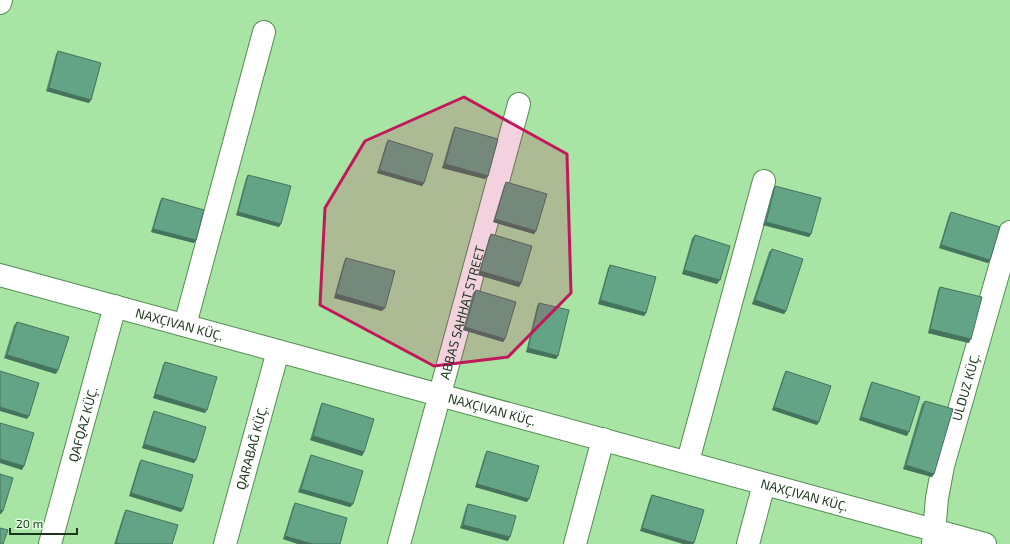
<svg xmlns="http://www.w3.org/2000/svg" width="1010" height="544" viewBox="0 0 1010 544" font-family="'Exo 2',sans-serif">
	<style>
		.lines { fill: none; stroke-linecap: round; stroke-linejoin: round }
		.minor-casing { stroke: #538c51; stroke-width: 24 }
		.minor { stroke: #fff; stroke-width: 22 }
		.wall { fill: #548d72 }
		.shaded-wall { fill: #45735d }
		.building { fill: #62a485; stroke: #45735d }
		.marked { fill: #c2185b; fill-opacity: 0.2; stroke: #c2185b; stroke-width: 3; stroke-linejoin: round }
		.labels { text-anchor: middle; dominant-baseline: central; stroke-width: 3.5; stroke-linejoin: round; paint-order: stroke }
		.street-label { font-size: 13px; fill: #1d351c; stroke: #dffddc }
	</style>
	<rect width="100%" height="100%" fill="#a8e4a4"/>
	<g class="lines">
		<defs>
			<g id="minor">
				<path d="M0 3 1 0"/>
				<path id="s1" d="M0 275 985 544"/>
				<path d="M185 325 264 32"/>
				<path d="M688 461 764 181"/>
				<path id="s2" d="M50 544 115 306"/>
				<path id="s3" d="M225 544 278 351"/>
				<path id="s4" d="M399 544 519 104"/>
				<path d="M575 544 603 439"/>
				<path d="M748 544 764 484"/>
				<path id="s5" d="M933 544 937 498 943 466 1010 232"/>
			</g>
		</defs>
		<use href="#minor" class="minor-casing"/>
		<use href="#minor" class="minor"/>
	</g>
	<g class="wall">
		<path d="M58 51 89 103 46 91 56 54Z"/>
		<path d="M455 127 485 179 442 168 453 130Z"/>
		<path d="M388 140 424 183 422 186 377 173 386 144Z"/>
		<path d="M248 175 279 227 236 215 246 178Z"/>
		<path d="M506 182 536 231 534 234 493 222 504 186Z"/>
		<path d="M775 186 811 234 809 237 763 225 773 189Z"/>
		<path d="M162 198 194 243 151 232 160 201Z"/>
		<path d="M951 212 990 260 988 263 939 248 949 215Z"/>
		<path d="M491 234 521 283 519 287 478 275 489 238Z"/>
		<path d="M695 235 717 284 682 274 692 238Z"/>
		<path d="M772 249 786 311 784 314 752 304 769 252Z"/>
		<path d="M346 258 382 311 334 298 344 261Z"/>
		<path d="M610 265 646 313 644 316 598 304 608 268Z"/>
		<path d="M940 287 969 343 928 333 938 290Z"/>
		<path d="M476 290 505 339 503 342 463 330 473 293Z"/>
		<path d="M539 303 558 356 556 359 526 352 537 306Z"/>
		<path d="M17 322 56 374 4 358 14 325Z"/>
		<path d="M165 362 205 413 153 398 163 365Z"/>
		<path d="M786 371 817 425 772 410 784 374Z"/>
		<path d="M872 382 907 436 859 420 870 385Z"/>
		<path d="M925 401 934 474 932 477 903 469 922 404Z"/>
		<path d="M322 403 364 452 362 456 310 440 320 407Z"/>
		<path d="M154 411 196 460 194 463 142 448 152 415Z"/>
		<path d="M487 451 527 502 475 487 485 454Z"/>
		<path d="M311 455 353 504 350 507 298 492 309 459Z"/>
		<path d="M141 460 183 509 181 512 129 496 139 463Z"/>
		<path d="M652 495 704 510 640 531 650 498Z"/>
		<path d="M295 503 340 544H298L283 539 293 506Z"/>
		<path d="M468 504 508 541 460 528 466 507Z"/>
		<path d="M126 510 172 544H114L124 513Z"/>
	</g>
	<g class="shaded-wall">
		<path d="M49 88 91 100 89 103 46 91Z"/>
		<path d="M445 164 488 176 485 179 442 168Z"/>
		<path d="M379 170 424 183 422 186 377 173Z"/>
		<path d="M238 212 281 224 279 227 236 215Z"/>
		<path d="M495 219 536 231 534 234 493 222Z"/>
		<path d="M766 222 811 234 809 237 763 225Z"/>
		<path d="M153 229 196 240 194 243 151 232Z"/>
		<path d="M941 245 990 260 988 263 939 248Z"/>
		<path d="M684 270 720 280 717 284 682 274Z"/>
		<path d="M480 271 521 283 519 287 478 275Z"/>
		<path d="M336 294 385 308 382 311 334 298Z"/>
		<path d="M600 300 646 313 644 316 598 304Z"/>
		<path d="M755 300 786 311 784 314 752 304Z"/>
		<path d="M465 327 505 339 503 342 463 330Z"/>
		<path d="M930 329 971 339 969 343 928 333Z"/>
		<path d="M528 348 558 356 556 359 526 352Z"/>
		<path d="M7 355 58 370 56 374 4 358Z"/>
		<path d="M155 394 207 410 205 413 153 398Z"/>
		<path d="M0 407 29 416 27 419 0 411Z"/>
		<path d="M774 407 819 422 817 425 772 410Z"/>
		<path d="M861 417 909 432 907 436 859 420Z"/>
		<path d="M313 436 364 452 362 456 310 440Z"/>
		<path d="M144 444 196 460 194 463 142 448Z"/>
		<path d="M0 459 24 466 22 470 0 463Z"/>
		<path d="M906 465 934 474 932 477 903 469Z"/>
		<path d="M477 484 529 499 527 502 475 487Z"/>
		<path d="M301 489 353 504 350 507 298 492Z"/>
		<path d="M131 493 183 509 181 512 129 496Z"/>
		<path d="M0 510 3 511 1 514H0Z"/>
		<path d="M463 525 510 537 508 541 460 528Z"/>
		<path d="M642 528 694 543 693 544H683L640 531Z"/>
		<path d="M285 536 312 544H298L283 539Z"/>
	</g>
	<g class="building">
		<path d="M58 51 101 63 91 100 49 88Z"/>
		<path d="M455 127 498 139 488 176 445 164Z"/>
		<path d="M388 140 433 154 424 183 379 170Z"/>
		<path d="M248 175 291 186 281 224 238 212Z"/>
		<path d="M506 182 547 194 536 231 495 219Z"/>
		<path d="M775 186 821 198 811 234 766 222Z"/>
		<path d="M162 198 204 210 196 240 153 229Z"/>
		<path d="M951 212 1000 227 990 260 941 245Z"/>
		<path d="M491 234 532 246 521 283 480 271Z"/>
		<path d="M695 235 730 246 720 280 684 270Z"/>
		<path d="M772 249 803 259 786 311 755 300Z"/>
		<path d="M346 258 395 271 385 308 336 294Z"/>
		<path d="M610 265 656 277 646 313 600 300Z"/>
		<path d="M940 287 982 297 971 339 930 329Z"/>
		<path d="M476 290 516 302 505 339 465 327Z"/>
		<path d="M539 303 569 310 558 356 528 348Z"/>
		<path d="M17 322 69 337 58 370 7 355Z"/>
		<path d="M165 362 217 377 207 410 155 394Z"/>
		<path d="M0 371 39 383 29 416 0 407Z"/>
		<path d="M786 371 831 386 819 422 774 407Z"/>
		<path d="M872 382 920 397 909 432 861 417Z"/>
		<path d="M925 401 953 409 934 474 906 465Z"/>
		<path d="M322 403 374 419 364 452 313 436Z"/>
		<path d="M154 411 206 427 196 460 144 444Z"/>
		<path d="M0 423 34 433 24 466 0 459Z"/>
		<path d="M487 451 539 466 529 499 477 484Z"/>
		<path d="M311 455 363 471 353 504 301 489Z"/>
		<path d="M141 460 193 475 183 509 131 493Z"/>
		<path d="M0 474 13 478 3 511 0 510Z"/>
		<path d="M652 495 704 510 694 543 642 528Z"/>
		<path d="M295 503 347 518 340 544H312L285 536Z"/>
		<path d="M468 504 516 516 510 537 463 525Z"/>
		<path d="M126 510 178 525 172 544H121L116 543Z"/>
		<path d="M0 528 8 530 3 544H0Z"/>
	</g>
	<path class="marked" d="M464 97 567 154 571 293 508 357 434 366 320 305 325 208 365 141Z"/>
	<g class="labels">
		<g class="street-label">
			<text stroke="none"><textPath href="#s4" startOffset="240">ABBAS SAHHAT STREET</textPath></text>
			<text stroke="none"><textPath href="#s1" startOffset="186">NAXÇIVAN KÜÇ.</textPath></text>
			<text stroke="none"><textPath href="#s5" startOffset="161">ULDUZ KÜÇ.</textPath></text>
			<text stroke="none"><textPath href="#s1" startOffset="510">NAXÇIVAN KÜÇ.</textPath></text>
			<text stroke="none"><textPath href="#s2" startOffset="124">QAFQAZ KÜÇ.</textPath></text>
			<text stroke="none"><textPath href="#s3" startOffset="100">QARABAĞ KÜÇ.</textPath></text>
			<text stroke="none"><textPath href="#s1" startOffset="834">NAXÇIVAN KÜÇ.</textPath></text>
		</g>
	</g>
	<path d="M10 528v6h67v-6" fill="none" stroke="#1d351c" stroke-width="2"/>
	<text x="16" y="528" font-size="12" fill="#1d351c" stroke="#dffddc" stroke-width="3" paint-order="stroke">20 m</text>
</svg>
